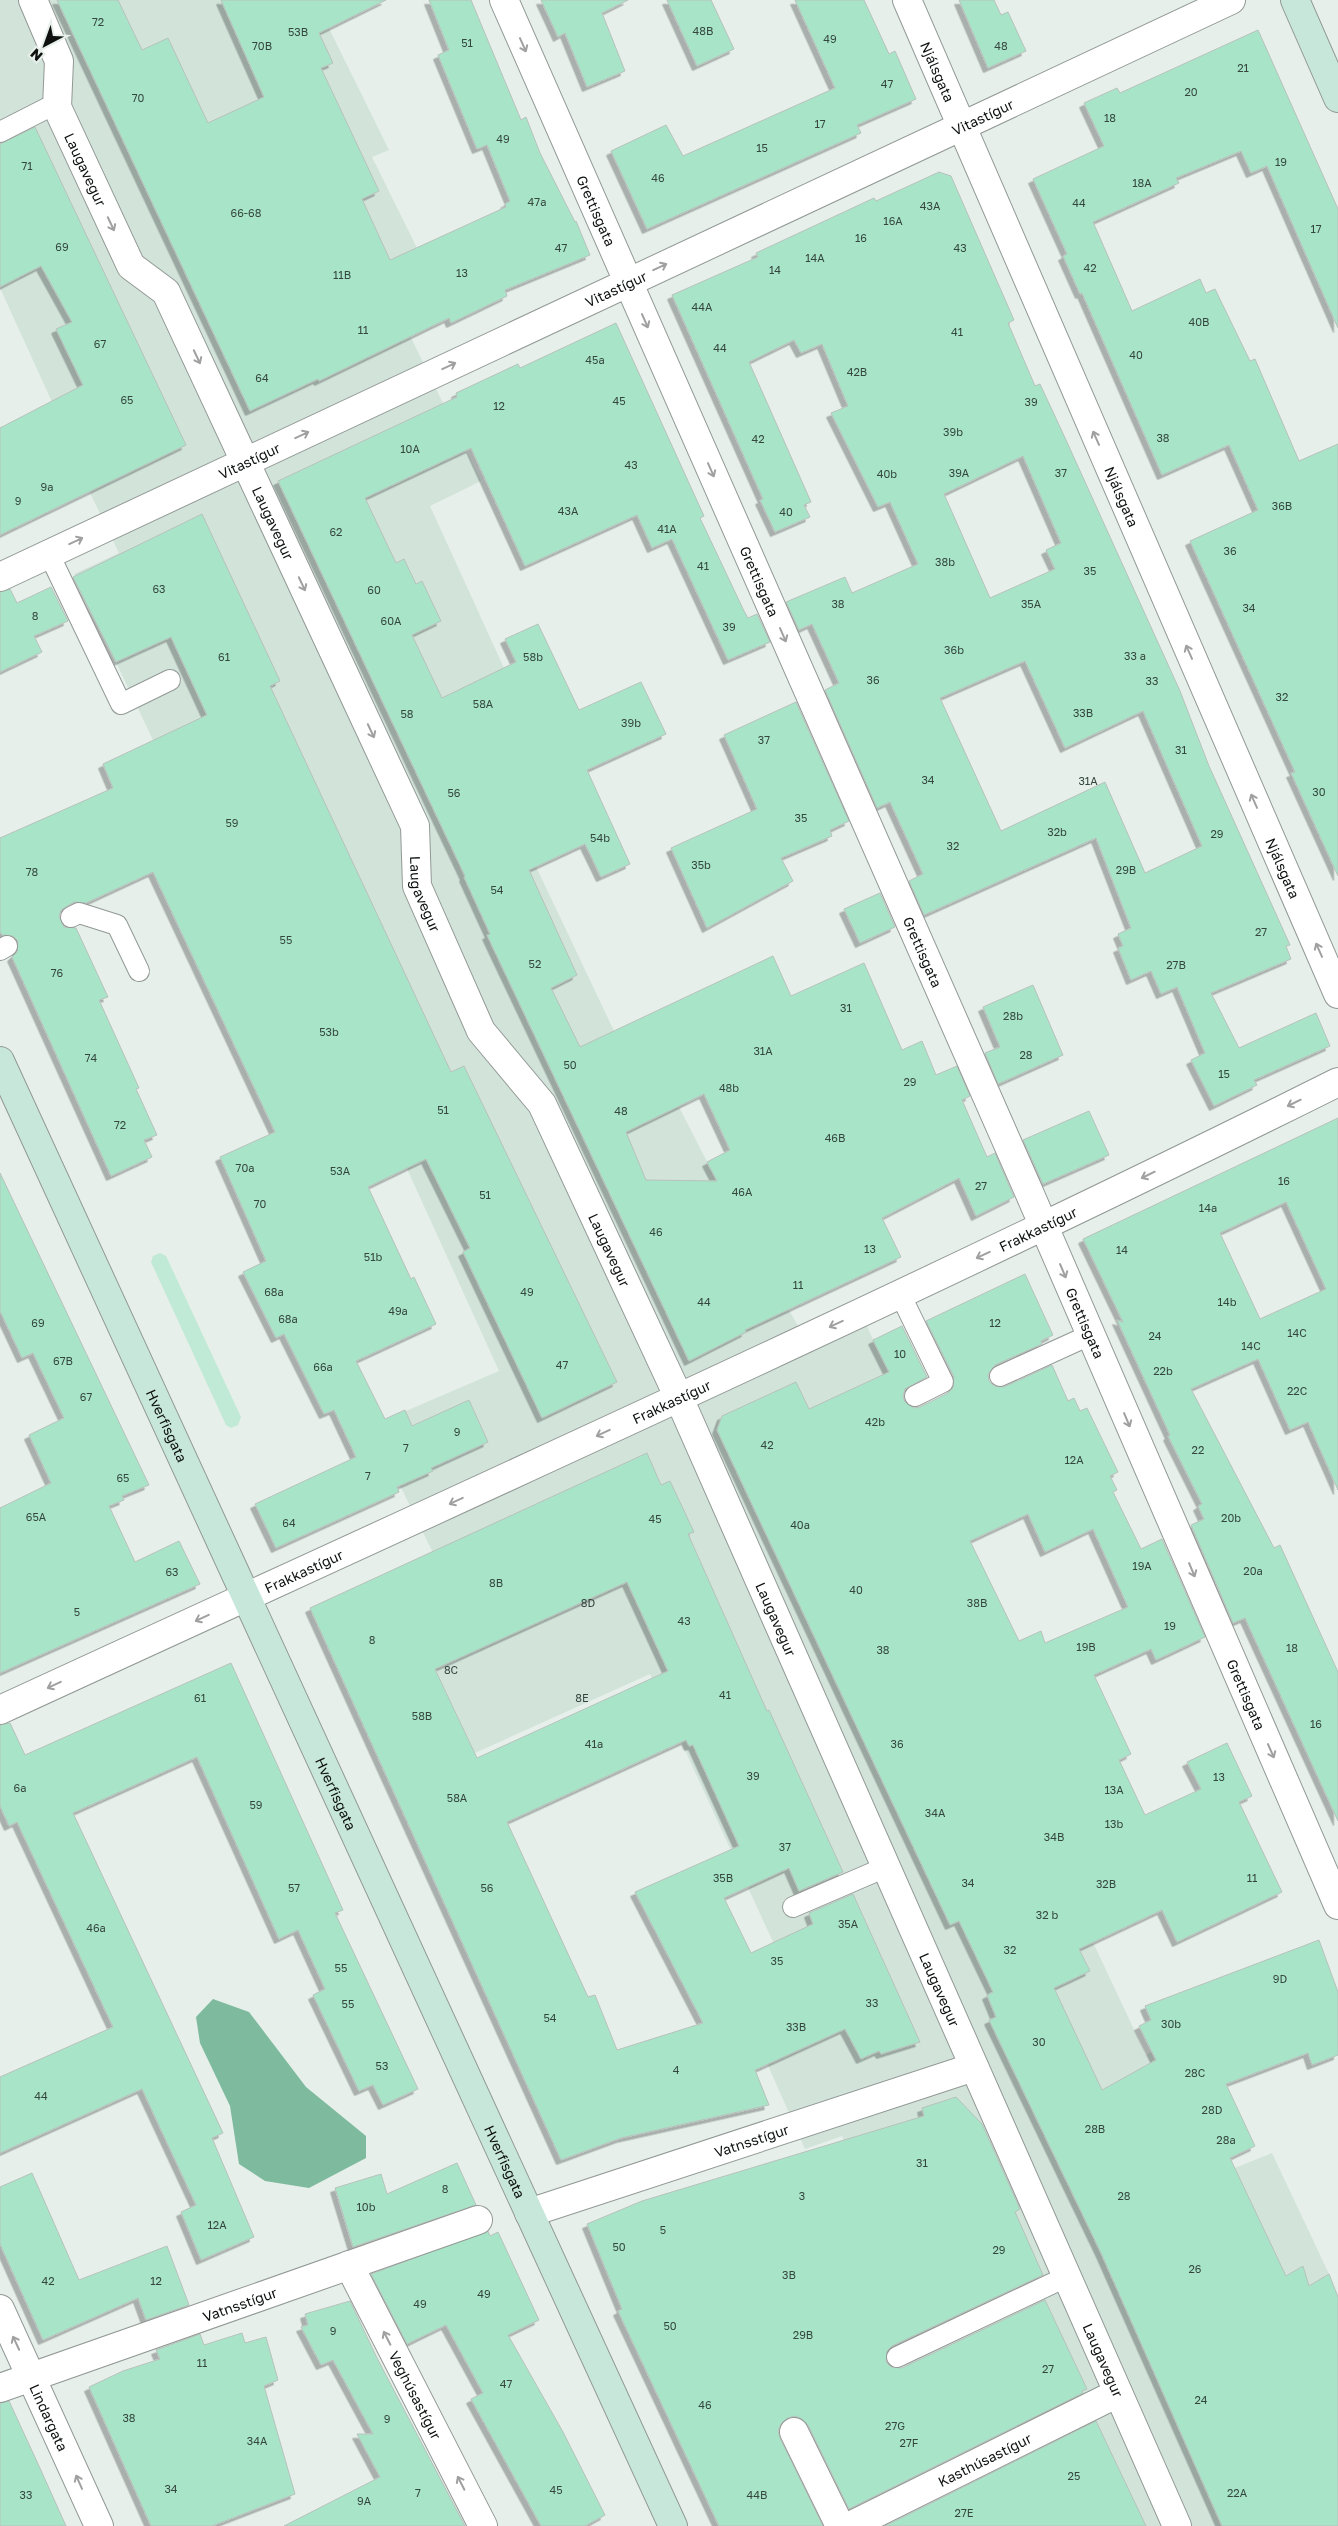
<svg xmlns="http://www.w3.org/2000/svg" width="1338" height="2526" viewBox="0 0 1338 2526" font-family="'Golos Text',sans-serif">
	<style>
		.built { fill: #d2e3da }
		.green { fill: #c1ead6 }
		.forest { fill: #7eba9e }
		.building { fill: #a8e5c8; stroke: #b8c1bc; fill-rule: evenodd; filter: url(#shadow) }
		.lines { fill: none; stroke-linecap: round; stroke-linejoin: round }
		.lane-casing { stroke: #929995; stroke-width: 22 }
		.street-casing { stroke: #929995; stroke-width: 30 }
		.secondary-casing { stroke: #929995; stroke-width: 30 }
		.lane { stroke: #fff; stroke-width: 20 }
		.street { stroke: #fff; stroke-width: 28 }
		.secondary { stroke: #c8e7db; stroke-width: 28 }
		.oneway { stroke: #9fa09f }
		.labels { text-anchor: middle; dominant-baseline: central; stroke-width: 4; stroke-linejoin: round; paint-order: stroke }
		.number-label { font-size: 11px; fill: #34463e }
		.street-label { font-size: 14px; fill: #0e1110; stroke: #e6efea }
	</style>
	<defs>
		<filter id="shadow"><feDropShadow dx="-4.5" dy="4.5" stdDeviation="0" flood-color="#0004"/></filter>
	</defs>
	<rect width="100%" height="100%" fill="#e6efea"/>
	<path class="built" d="M0 0H315L389 150 372 157 417 248 377 268 481 481 430 506 504 668 531 856 634 1073 683 1049 704 1094 679 1107 736 1218 802 1333 858 1308 887 1368 901 1385 949 1419 865 1458 1146 2055 1154 2050 1215 2176 1272 2153 1329 2274 1338 2297V2526H1004L904 2363 761 2434 877 2221 842 2136 805 2149 750 2025 801 2003 650 1674 475 1753 390 1571 431 1552 433 1553 371 1426 499 1371 363 1072 268 1116 103 764 153 740 74 574 119 553 66 443 52 402 0 288Z"/>
	<path class="green" d="M160 1253 166 1256 241 1417 238 1425 231 1428 226 1425 151 1262 153 1256Z"/>
	<path class="forest" d="M213 1999 249 2012 306 2087 366 2136V2158L309 2188 265 2181 239 2164 230 2106 200 2043 196 2017Z"/>
	<g class="building">
		<path d="M57 0H118L142 50 168 38 208 123 264 97 221 0H386L319 33 333 63 321 68 379 191 362 199 390 260 506 207 505 204 510 201 487 145 477 149 438 55 449 50 429 0H471L521 120 526 117 540 153 575 222 576 221 590 255 505 290 507 296 451 323 449 318 319 381 318 379 250 411Z"/>
		<path d="M541 0H628L602 13 625 71 587 87 565 33 558 37Z"/>
		<path d="M667 0H711L734 49 697 66Z"/>
		<path d="M795 0H864L889 54 895 51 916 99 857 125 861 133 647 229 611 151 666 125 683 156 835 88Z"/>
		<path d="M959 0H994L1001 15 1008 12 1026 51 988 68Z"/>
		<path d="M1258 30 1338 209V328L1267 166 1251 173 1241 151 1176 178 1179 183 1093 222 1132 311 1200 279 1206 293 1215 289 1250 361 1255 359 1299 461 1338 444V876L1291 773 1295 772 1190 541 1258 510 1229 445 1162 475 1082 293 1080 294 1063 256 1067 254 1033 179 1104 146 1084 103 1117 88 1120 93Z"/>
		<path d="M35 127 186 445 0 535V428L83 385 56 329 72 322 41 266 0 287V144Z"/>
		<path d="M939 172 951 176 1014 320 1008 323 1035 386 1040 384 1066 440 1180 691 1209 766 1290 945 1286 946 1291 959 1211 993 1239 1048 1316 1013 1330 1046 1254 1080 1257 1085 1214 1106 1191 1060 1205 1053 1177 987 1161 994 1151 971 1131 980 1118 948 1123 946 1118 934 1131 928 1096 838 924 915 909 881 923 874 890 802 877 808 825 690 839 683 812 624 799 630 786 602 845 577 852 593 918 564 890 502 878 507 831 413 848 406 822 344 801 353 794 340 749 362 811 502 804 505 810 517 775 532 760 500 763 499 672 295 758 257 756 253 874 198 876 201ZM1023 456 1061 543 1046 550 1055 569 990 598 944 494ZM1025 661 1065 748 1143 711 1202 846 1145 873 1105 782 1001 831 940 698Z"/>
		<path d="M616 323 704 516 700 518 744 611 748 618 757 614 770 642 728 660 672 539 652 548 637 515 525 566 471 448 365 498 396 563 404 559 416 584 422 581 441 621 412 635 442 698 516 662 505 639 538 624 579 710 641 682 666 734 587 770 630 864 601 877 585 844 529 870 577 975 551 988 580 1047 773 956 791 996 864 963 902 1050 922 1041 936 1075 957 1066 970 1096 962 1100 987 1157 995 1153 1014 1197 976 1216 959 1178 882 1218 901 1257 745 1330 746 1332 689 1361 494 950 487 935 490 934 464 877 465 876 278 481 457 397 456 393 518 364 520 368ZM704 1094 730 1150 707 1162 717 1181 646 1180 626 1132Z"/>
		<path d="M202 514 280 681 270 686 451 1072 464 1066 617 1382 542 1418 463 1252 470 1248 426 1159 368 1187 411 1279 414 1277 436 1324 356 1361 385 1419 405 1410 412 1426 469 1400 488 1442 431 1468 433 1471 397 1487 399 1492 276 1548 255 1504 356 1457 334 1410 324 1414 284 1334 276 1338 243 1272 266 1261 220 1157 275 1132 153 872 86 903 74 902 61 910 59 916 64 927 76 928 108 997 99 1000 139 1088 136 1089 157 1135 144 1140 152 1157 111 1176 12 957 17 952 18 941 13 936 2 935 0 932V838L113 788 103 764 207 715 171 637 116 662 73 577Z"/>
		<path d="M51 587 68 621 34 636 42 652 0 672V592L10 589 17 603Z"/>
		<path d="M796 702 849 821 830 830 832 836 781 858 793 881 707 928 671 848 757 809 724 735Z"/>
		<path d="M880 893 895 927 860 943 844 909Z"/>
		<path d="M1033 985 1063 1055 998 1084 985 1053 1000 1047 983 1007Z"/>
		<path d="M1089 1111 1109 1155 1043 1184 1023 1140Z"/>
		<path d="M1338 1118V1490L1308 1422 1290 1430 1258 1359 1191 1389 1274 1548 1280 1545 1338 1672V1821L1245 1618 1233 1623 1191 1525 1204 1519 1198 1506 1202 1504 1168 1436 1170 1435 1117 1320 1123 1322 1083 1239ZM1286 1202 1326 1289 1260 1319 1220 1233Z"/>
		<path d="M0 1173 149 1485 122 1496 124 1500 109 1506 135 1562 179 1541 200 1584 0 1673V1508L51 1483 29 1435 64 1418 33 1353 22 1358 0 1311Z"/>
		<path d="M1025 1274 1053 1335 1041 1341 1042 1344 995 1365 988 1374 989 1381 994 1386 1004 1387 1052 1365 1068 1401 1074 1398 1080 1411 1087 1408 1118 1472 1110 1476 1117 1490 1113 1492 1141 1549 1162 1539 1205 1637 1156 1660 1151 1649 1094 1675 1131 1754 1119 1760 1145 1815 1201 1789 1187 1762 1227 1743 1252 1796 1239 1802 1282 1892 1177 1942 1162 1910 1079 1949 1090 1971 1054 1988 1102 2090 1156 2060 1139 2026 1151 2020 1145 2006 1319 1940 1338 1992V2055L1312 2065 1308 2053 1226 2084 1255 2146 1230 2158 1286 2276 1303 2266 1309 2286 1329 2274 1338 2297V2526H1222L1101 2253 989 2020 996 2017 987 1995 993 1992 959 1921 950 1925 717 1430 722 1416 796 1382 809 1409 889 1372 873 1340 902 1326 927 1377 905 1389 903 1396 905 1402 914 1408 920 1407 948 1393 953 1388 954 1377 926 1321ZM1028 1514 1045 1552 1093 1529 1128 1607 1045 1643 1041 1631 1019 1641 970 1541Z"/>
		<path d="M647 1453 661 1485 670 1481 694 1532 688 1534 767 1711 769 1710 843 1872 799 1891 789 1868 724 1898 751 1953 813 1924 809 1913 853 1894 920 2042 881 2054 879 2051 861 2059 845 2029 755 2070 769 2105 621 2138 561 2160 310 1608ZM627 1582 668 1671 477 1758 435 1669ZM686 1740 689 1746 693 1745 739 1846 635 1892 703 2023 617 2050 595 1995 588 1997 507 1822Z"/>
		<path d="M231 1663 343 1910 335 1913 418 2089 383 2105 373 2085 359 2091 313 1995 325 1989 298 1930 279 1939 197 1757 73 1813 223 2133 212 2138 254 2237 201 2260 181 2212 196 2205 142 2089 0 2153V2077L113 2027 17 1822 9 1826 0 1806V1725L10 1723 25 1755Z"/>
		<path d="M956 2097 982 2124 1020 2209 1015 2212 1043 2275 892 2346 887 2351 886 2362 891 2367 902 2368 1045 2300 1087 2389 1082 2391 1083 2393 849 2509 808 2425 802 2419 795 2416 788 2418 781 2424 778 2431 780 2438 823 2526H719L618 2311 622 2309 587 2224 642 2201 924 2116 922 2108Z"/>
		<path d="M457 2163 476 2205 353 2247 335 2188 381 2174 387 2194Z"/>
		<path d="M32 2173 79 2280 167 2246 189 2305 146 2320 138 2298 43 2340 0 2244V2187Z"/>
		<path d="M488 2231 490 2236 498 2232 539 2320 508 2335 563 2432 605 2515 585 2526H541L471 2399 483 2393 446 2325 407 2344 371 2274Z"/>
		<path d="M350 2301 377 2358 465 2526H284L380 2477 357 2434H373L333 2360 321 2365 301 2327 308 2325 305 2314Z"/>
		<path d="M242 2333 245 2343 266 2337 278 2380 264 2386 295 2494 212 2526H151L89 2387 123 2371 160 2359 156 2350 200 2334 204 2345Z"/>
		<path d="M9 2401 39 2466 66 2526H0V2403Z"/>
		<path d="M1096 2421 1146 2526H885Z"/>
	</g>
	<g class="lines">
		<defs>
			<g id="lane">
				<path d="M0 132 57 103"/>
				<path d="M49 554 121 704 170 680"/>
				<path d="M71 917 79 913 117 925 139 971"/>
				<path d="M0 950 7 946"/>
				<path d="M900 1294 943 1382 915 1396"/>
				<path d="M1000 1376 1090 1335"/>
				<path d="M793 1907 886 1867"/>
				<path d="M897 2357 1068 2276"/>
			</g>
			<g id="street">
				<path id="s1" d="M33 0 59 61 57 107 131 266 166 292 415 826 417 886 481 1031 542 1104 679 1398 1177 2526"/>
				<path id="s2" d="M504 0 1029 1192 1338 1905"/>
				<path id="s3" d="M907 0 1338 994"/>
				<path id="s4" d="M0 577 1231 0"/>
				<path id="s5" d="M0 1710C447 1504 897 1302 1338 1082"/>
				<path id="s6" d="M529 2213 974 2067"/>
				<path id="s7" d="M349 2265 483 2526"/>
				<path id="s8" d="M0 2309 99 2526"/>
				<path id="s9" d="M0 2388 478 2220"/>
				<path d="M794 2432 840 2526"/>
				<path id="s10" d="M850 2526 1118 2393"/>
			</g>
			<g id="secondary">
				<path d="M1295 0 1338 98"/>
				<path id="s11" d="M0 1061 673 2526"/>
			</g>
		</defs>
		<use href="#lane" class="lane-casing"/>
		<use href="#street" class="street-casing"/>
		<use href="#secondary" class="secondary-casing"/>
		<use href="#lane" class="lane"/>
		<use href="#street" class="street"/>
		<use href="#secondary" class="secondary"/>
	</g>
	<defs><path id="oneway-shaft" d="M-6 0H5M1.5-3L5.5 0L1.5 3" fill="none" stroke-width="1.6" stroke-linecap="round" stroke-linejoin="round" transform="scale(1.25)"/></defs>
	<g class="oneway">
		<use href="#oneway-shaft" transform="translate(523 45) rotate(66)"/>
		<use href="#oneway-shaft" transform="translate(111 224) rotate(65)"/>
		<use href="#oneway-shaft" transform="translate(660 267) rotate(-25)"/>
		<use href="#oneway-shaft" transform="translate(645 321) rotate(66)"/>
		<use href="#oneway-shaft" transform="translate(197 357) rotate(65)"/>
		<use href="#oneway-shaft" transform="translate(449 366) rotate(-25)"/>
		<use href="#oneway-shaft" transform="translate(302 435) rotate(-25)"/>
		<use href="#oneway-shaft" transform="translate(1096 438) rotate(-114)"/>
		<use href="#oneway-shaft" transform="translate(711 470) rotate(66)"/>
		<use href="#oneway-shaft" transform="translate(76 541) rotate(-25)"/>
		<use href="#oneway-shaft" transform="translate(302 584) rotate(65)"/>
		<use href="#oneway-shaft" transform="translate(783 635) rotate(66)"/>
		<use href="#oneway-shaft" transform="translate(1189 652) rotate(-114)"/>
		<use href="#oneway-shaft" transform="translate(371 731) rotate(65)"/>
		<use href="#oneway-shaft" transform="translate(1254 801) rotate(-114)"/>
		<use href="#oneway-shaft" transform="translate(1319 950) rotate(-114)"/>
		<use href="#oneway-shaft" transform="translate(1294 1103) rotate(154)"/>
		<use href="#oneway-shaft" transform="translate(1148 1175) rotate(154)"/>
		<use href="#oneway-shaft" transform="translate(983 1255) rotate(155)"/>
		<use href="#oneway-shaft" transform="translate(1063 1271) rotate(67)"/>
		<use href="#oneway-shaft" transform="translate(836 1324) rotate(155)"/>
		<use href="#oneway-shaft" transform="translate(1127 1420) rotate(67)"/>
		<use href="#oneway-shaft" transform="translate(603 1433) rotate(155)"/>
		<use href="#oneway-shaft" transform="translate(456 1501) rotate(155)"/>
		<use href="#oneway-shaft" transform="translate(1192 1570) rotate(67)"/>
		<use href="#oneway-shaft" transform="translate(202 1618) rotate(155)"/>
		<use href="#oneway-shaft" transform="translate(54 1685) rotate(155)"/>
		<use href="#oneway-shaft" transform="translate(1271 1751) rotate(66)"/>
		<use href="#oneway-shaft" transform="translate(387 2338) rotate(-117)"/>
		<use href="#oneway-shaft" transform="translate(16 2343) rotate(-115)"/>
		<use href="#oneway-shaft" transform="translate(79 2482) rotate(-114)"/>
		<use href="#oneway-shaft" transform="translate(461 2483) rotate(-117)"/>
	</g>
	<g class="labels">
		<g class="number-label">
			<text x="98" y="21">72</text>
			<text x="703" y="30">48B</text>
			<text x="298" y="31">53B</text>
			<text x="830" y="38">49</text>
			<text x="467" y="42">51</text>
			<text x="262" y="45">70B</text>
			<text x="1001" y="45">48</text>
			<text x="1243" y="67">21</text>
			<text x="887" y="83">47</text>
			<text x="1191" y="91">20</text>
			<text x="138" y="97">70</text>
			<text x="1110" y="117">18</text>
			<text x="820" y="123">17</text>
			<text x="503" y="138">49</text>
			<text x="762" y="147">15</text>
			<text x="1281" y="161">19</text>
			<text x="27" y="165">71</text>
			<text x="658" y="177">46</text>
			<text x="1142" y="182">18A</text>
			<text x="537" y="201">47a</text>
			<text x="1079" y="202">44</text>
			<text x="930" y="205">43A</text>
			<text x="246" y="212">66-68</text>
			<text x="893" y="220">16A</text>
			<text x="1316" y="228">17</text>
			<text x="861" y="237">16</text>
			<text x="62" y="246">69</text>
			<text x="561" y="247">47</text>
			<text x="960" y="247">43</text>
			<text x="815" y="257">14A</text>
			<text x="1090" y="267">42</text>
			<text x="775" y="269">14</text>
			<text x="462" y="272">13</text>
			<text x="342" y="274">11B</text>
			<text x="702" y="306">44A</text>
			<text x="1199" y="321">40B</text>
			<text x="363" y="329">11</text>
			<text x="957" y="331">41</text>
			<text x="100" y="343">67</text>
			<text x="720" y="347">44</text>
			<text x="1136" y="354">40</text>
			<text x="595" y="359">45a</text>
			<text x="857" y="371">42B</text>
			<text x="262" y="377">64</text>
			<text x="127" y="399">65</text>
			<text x="619" y="400">45</text>
			<text x="1031" y="401">39</text>
			<text x="499" y="405">12</text>
			<text x="953" y="431">39b</text>
			<text x="1163" y="437">38</text>
			<text x="758" y="438">42</text>
			<text x="410" y="448">10A</text>
			<text x="631" y="464">43</text>
			<text x="959" y="472">39A</text>
			<text x="1061" y="472">37</text>
			<text x="887" y="473">40b</text>
			<text x="47" y="486">9a</text>
			<text x="18" y="500">9</text>
			<text x="1282" y="505">36B</text>
			<text x="568" y="510">43A</text>
			<text x="786" y="511">40</text>
			<text x="667" y="528">41A</text>
			<text x="336" y="531">62</text>
			<text x="1230" y="550">36</text>
			<text x="945" y="561">38b</text>
			<text x="703" y="565">41</text>
			<text x="1090" y="570">35</text>
			<text x="159" y="588">63</text>
			<text x="374" y="589">60</text>
			<text x="838" y="603">38</text>
			<text x="1031" y="603">35A</text>
			<text x="1249" y="607">34</text>
			<text x="35" y="615">8</text>
			<text x="391" y="620">60A</text>
			<text x="729" y="626">39</text>
			<text x="954" y="649">36b</text>
			<text x="1135" y="655">33 a</text>
			<text x="224" y="656">61</text>
			<text x="533" y="656">58b</text>
			<text x="873" y="679">36</text>
			<text x="1152" y="680">33</text>
			<text x="1282" y="696">32</text>
			<text x="483" y="703">58A</text>
			<text x="1083" y="712">33B</text>
			<text x="407" y="713">58</text>
			<text x="631" y="722">39b</text>
			<text x="764" y="739">37</text>
			<text x="1181" y="749">31</text>
			<text x="928" y="779">34</text>
			<text x="1088" y="780">31A</text>
			<text x="1319" y="791">30</text>
			<text x="454" y="792">56</text>
			<text x="801" y="817">35</text>
			<text x="232" y="822">59</text>
			<text x="1057" y="831">32b</text>
			<text x="1217" y="833">29</text>
			<text x="600" y="837">54b</text>
			<text x="953" y="845">32</text>
			<text x="701" y="864">35b</text>
			<text x="1126" y="869">29B</text>
			<text x="32" y="871">78</text>
			<text x="497" y="889">54</text>
			<text x="1261" y="931">27</text>
			<text x="286" y="939">55</text>
			<text x="535" y="963">52</text>
			<text x="1176" y="964">27B</text>
			<text x="57" y="972">76</text>
			<text x="846" y="1007">31</text>
			<text x="1013" y="1015">28b</text>
			<text x="329" y="1031">53b</text>
			<text x="763" y="1050">31A</text>
			<text x="1026" y="1054">28</text>
			<text x="91" y="1057">74</text>
			<text x="570" y="1064">50</text>
			<text x="1224" y="1073">15</text>
			<text x="910" y="1081">29</text>
			<text x="729" y="1087">48b</text>
			<text x="443" y="1109">51</text>
			<text x="621" y="1110">48</text>
			<text x="120" y="1124">72</text>
			<text x="835" y="1137">46B</text>
			<text x="245" y="1167">70a</text>
			<text x="340" y="1170">53A</text>
			<text x="1284" y="1180">16</text>
			<text x="981" y="1185">27</text>
			<text x="742" y="1191">46A</text>
			<text x="485" y="1194">51</text>
			<text x="260" y="1203">70</text>
			<text x="1208" y="1207">14a</text>
			<text x="656" y="1231">46</text>
			<text x="870" y="1248">13</text>
			<text x="1122" y="1249">14</text>
			<text x="373" y="1256">51b</text>
			<text x="798" y="1284">11</text>
			<text x="274" y="1291">68a</text>
			<text x="527" y="1291">49</text>
			<text x="704" y="1301">44</text>
			<text x="1227" y="1301">14b</text>
			<text x="398" y="1310">49a</text>
			<text x="288" y="1318">68a</text>
			<text x="38" y="1322">69</text>
			<text x="995" y="1322">12</text>
			<text x="1297" y="1332">14C</text>
			<text x="1155" y="1335">24</text>
			<text x="1251" y="1345">14C</text>
			<text x="900" y="1353">10</text>
			<text x="63" y="1360">67B</text>
			<text x="562" y="1364">47</text>
			<text x="323" y="1366">66a</text>
			<text x="1163" y="1370">22b</text>
			<text x="1297" y="1390">22C</text>
			<text x="86" y="1396">67</text>
			<text x="875" y="1421">42b</text>
			<text x="457" y="1431">9</text>
			<text x="767" y="1444">42</text>
			<text x="406" y="1447">7</text>
			<text x="1198" y="1449">22</text>
			<text x="1074" y="1459">12A</text>
			<text x="368" y="1475">7</text>
			<text x="123" y="1477">65</text>
			<text x="36" y="1516">65A</text>
			<text x="1231" y="1517">20b</text>
			<text x="655" y="1518">45</text>
			<text x="289" y="1522">64</text>
			<text x="800" y="1524">40a</text>
			<text x="1142" y="1565">19A</text>
			<text x="1253" y="1570">20a</text>
			<text x="172" y="1571">63</text>
			<text x="496" y="1582">8B</text>
			<text x="856" y="1589">40</text>
			<text x="588" y="1602">8D</text>
			<text x="977" y="1602">38B</text>
			<text x="77" y="1611">5</text>
			<text x="684" y="1620">43</text>
			<text x="1170" y="1625">19</text>
			<text x="372" y="1639">8</text>
			<text x="1086" y="1646">19B</text>
			<text x="1292" y="1647">18</text>
			<text x="883" y="1649">38</text>
			<text x="451" y="1669">8C</text>
			<text x="725" y="1694">41</text>
			<text x="200" y="1697">61</text>
			<text x="582" y="1697">8E</text>
			<text x="422" y="1715">58B</text>
			<text x="1316" y="1723">16</text>
			<text x="594" y="1743">41a</text>
			<text x="897" y="1743">36</text>
			<text x="753" y="1775">39</text>
			<text x="1219" y="1776">13</text>
			<text x="20" y="1787">6a</text>
			<text x="1114" y="1789">13A</text>
			<text x="457" y="1797">58A</text>
			<text x="256" y="1804">59</text>
			<text x="935" y="1812">34A</text>
			<text x="1114" y="1823">13b</text>
			<text x="1054" y="1836">34B</text>
			<text x="785" y="1846">37</text>
			<text x="723" y="1877">35B</text>
			<text x="1252" y="1877">11</text>
			<text x="968" y="1882">34</text>
			<text x="1106" y="1883">32B</text>
			<text x="294" y="1887">57</text>
			<text x="487" y="1887">56</text>
			<text x="1047" y="1914">32 b</text>
			<text x="848" y="1923">35A</text>
			<text x="96" y="1927">46a</text>
			<text x="1010" y="1949">32</text>
			<text x="777" y="1960">35</text>
			<text x="341" y="1967">55</text>
			<text x="1280" y="1978">9D</text>
			<text x="872" y="2002">33</text>
			<text x="348" y="2003">55</text>
			<text x="550" y="2017">54</text>
			<text x="1171" y="2023">30b</text>
			<text x="796" y="2026">33B</text>
			<text x="1039" y="2041">30</text>
			<text x="382" y="2065">53</text>
			<text x="676" y="2069">4</text>
			<text x="1195" y="2072">28C</text>
			<text x="41" y="2095">44</text>
			<text x="1212" y="2109">28D</text>
			<text x="1095" y="2128">28B</text>
			<text x="1226" y="2139">28a</text>
			<text x="922" y="2162">31</text>
			<text x="445" y="2188">8</text>
			<text x="802" y="2195">3</text>
			<text x="1124" y="2195">28</text>
			<text x="366" y="2206">10b</text>
			<text x="217" y="2224">12A</text>
			<text x="663" y="2229">5</text>
			<text x="619" y="2246">50</text>
			<text x="999" y="2249">29</text>
			<text x="1195" y="2268">26</text>
			<text x="789" y="2274">3B</text>
			<text x="48" y="2280">42</text>
			<text x="156" y="2280">12</text>
			<text x="484" y="2293">49</text>
			<text x="420" y="2303">49</text>
			<text x="670" y="2325">50</text>
			<text x="333" y="2330">9</text>
			<text x="803" y="2334">29B</text>
			<text x="202" y="2362">11</text>
			<text x="1048" y="2368">27</text>
			<text x="506" y="2383">47</text>
			<text x="1201" y="2399">24</text>
			<text x="705" y="2404">46</text>
			<text x="129" y="2417">38</text>
			<text x="387" y="2418">9</text>
			<text x="895" y="2425">27G</text>
			<text x="257" y="2440">34A</text>
			<text x="909" y="2442">27F</text>
			<text x="1074" y="2475">25</text>
			<text x="171" y="2488">34</text>
			<text x="556" y="2489">45</text>
			<text x="418" y="2492">7</text>
			<text x="1237" y="2492">22A</text>
			<text x="26" y="2494">33</text>
			<text x="757" y="2494">44B</text>
			<text x="364" y="2500">9A</text>
			<text x="964" y="2512">27E</text>
		</g>
		<g class="street-label">
			<text stroke="none"><textPath href="#s3" startOffset="78">Njálsgata</textPath></text>
			<text stroke="none"><textPath href="#s4" startOffset="1085">Vitastígur</textPath></text>
			<text stroke="none"><textPath href="#s1" startOffset="181">Laugavegur</textPath></text>
			<text stroke="none"><textPath href="#s2" startOffset="230">Grettisgata</textPath></text>
			<text stroke="none"><textPath href="#s4" startOffset="680">Vitastígur</textPath></text>
			<text stroke="none"><textPath href="#s4" startOffset="275">Vitastígur</textPath></text>
			<text stroke="none"><textPath href="#s3" startOffset="541">Njálsgata</textPath></text>
			<text stroke="none"><textPath href="#s1" startOffset="586">Laugavegur</textPath></text>
			<text stroke="none"><textPath href="#s2" startOffset="635">Grettisgata</textPath></text>
			<text stroke="none"><textPath href="#s3" startOffset="946">Njálsgata</textPath></text>
			<text stroke="none"><textPath href="#s1" startOffset="990">Laugavegur</textPath></text>
			<text stroke="none"><textPath href="#s2" startOffset="1040">Grettisgata</textPath></text>
			<text stroke="none"><textPath href="#s5" startOffset="1144">Frakkastígur</textPath></text>
			<text stroke="none"><textPath href="#s1" startOffset="1395">Laugavegur</textPath></text>
			<text stroke="none"><textPath href="#s2" startOffset="1445">Grettisgata</textPath></text>
			<text stroke="none"><textPath href="#s5" startOffset="739">Frakkastígur</textPath></text>
			<text stroke="none"><textPath href="#s11" startOffset="401">Hverfisgata</textPath></text>
			<text stroke="none"><textPath href="#s5" startOffset="334">Frakkastígur</textPath></text>
			<text stroke="none"><textPath href="#s1" startOffset="1800">Laugavegur</textPath></text>
			<text stroke="none"><textPath href="#s2" startOffset="1850">Grettisgata</textPath></text>
			<text stroke="none"><textPath href="#s11" startOffset="806">Hverfisgata</textPath></text>
			<text stroke="none"><textPath href="#s1" startOffset="2205">Laugavegur</textPath></text>
			<text stroke="none"><textPath href="#s6" startOffset="234">Vatnsstígur</textPath></text>
			<text stroke="none"><textPath href="#s11" startOffset="1211">Hverfisgata</textPath></text>
			<text stroke="none"><textPath href="#s9" startOffset="254">Vatnsstígur</textPath></text>
			<text stroke="none"><textPath href="#s1" startOffset="2610">Laugavegur</textPath></text>
			<text stroke="none"><textPath href="#s7" startOffset="146">Veghúsastígur</textPath></text>
			<text stroke="none"><textPath href="#s8" startOffset="119">Lindargata</textPath></text>
			<text stroke="none"><textPath href="#s10" startOffset="150">Kasthúsastígur</textPath></text>
		</g>
	</g>
	<g transform="translate(45 45) rotate(221)" stroke="#e6efea" stroke-width="4" paint-order="stroke">
	<path d="M0-4L9 19L0 12L-9 19Z" fill="#0e1110"/>
	<text y="-8" font-size="14" font-weight="bold" text-anchor="middle" fill="#0e1110">N</text>
	</g>
</svg>
